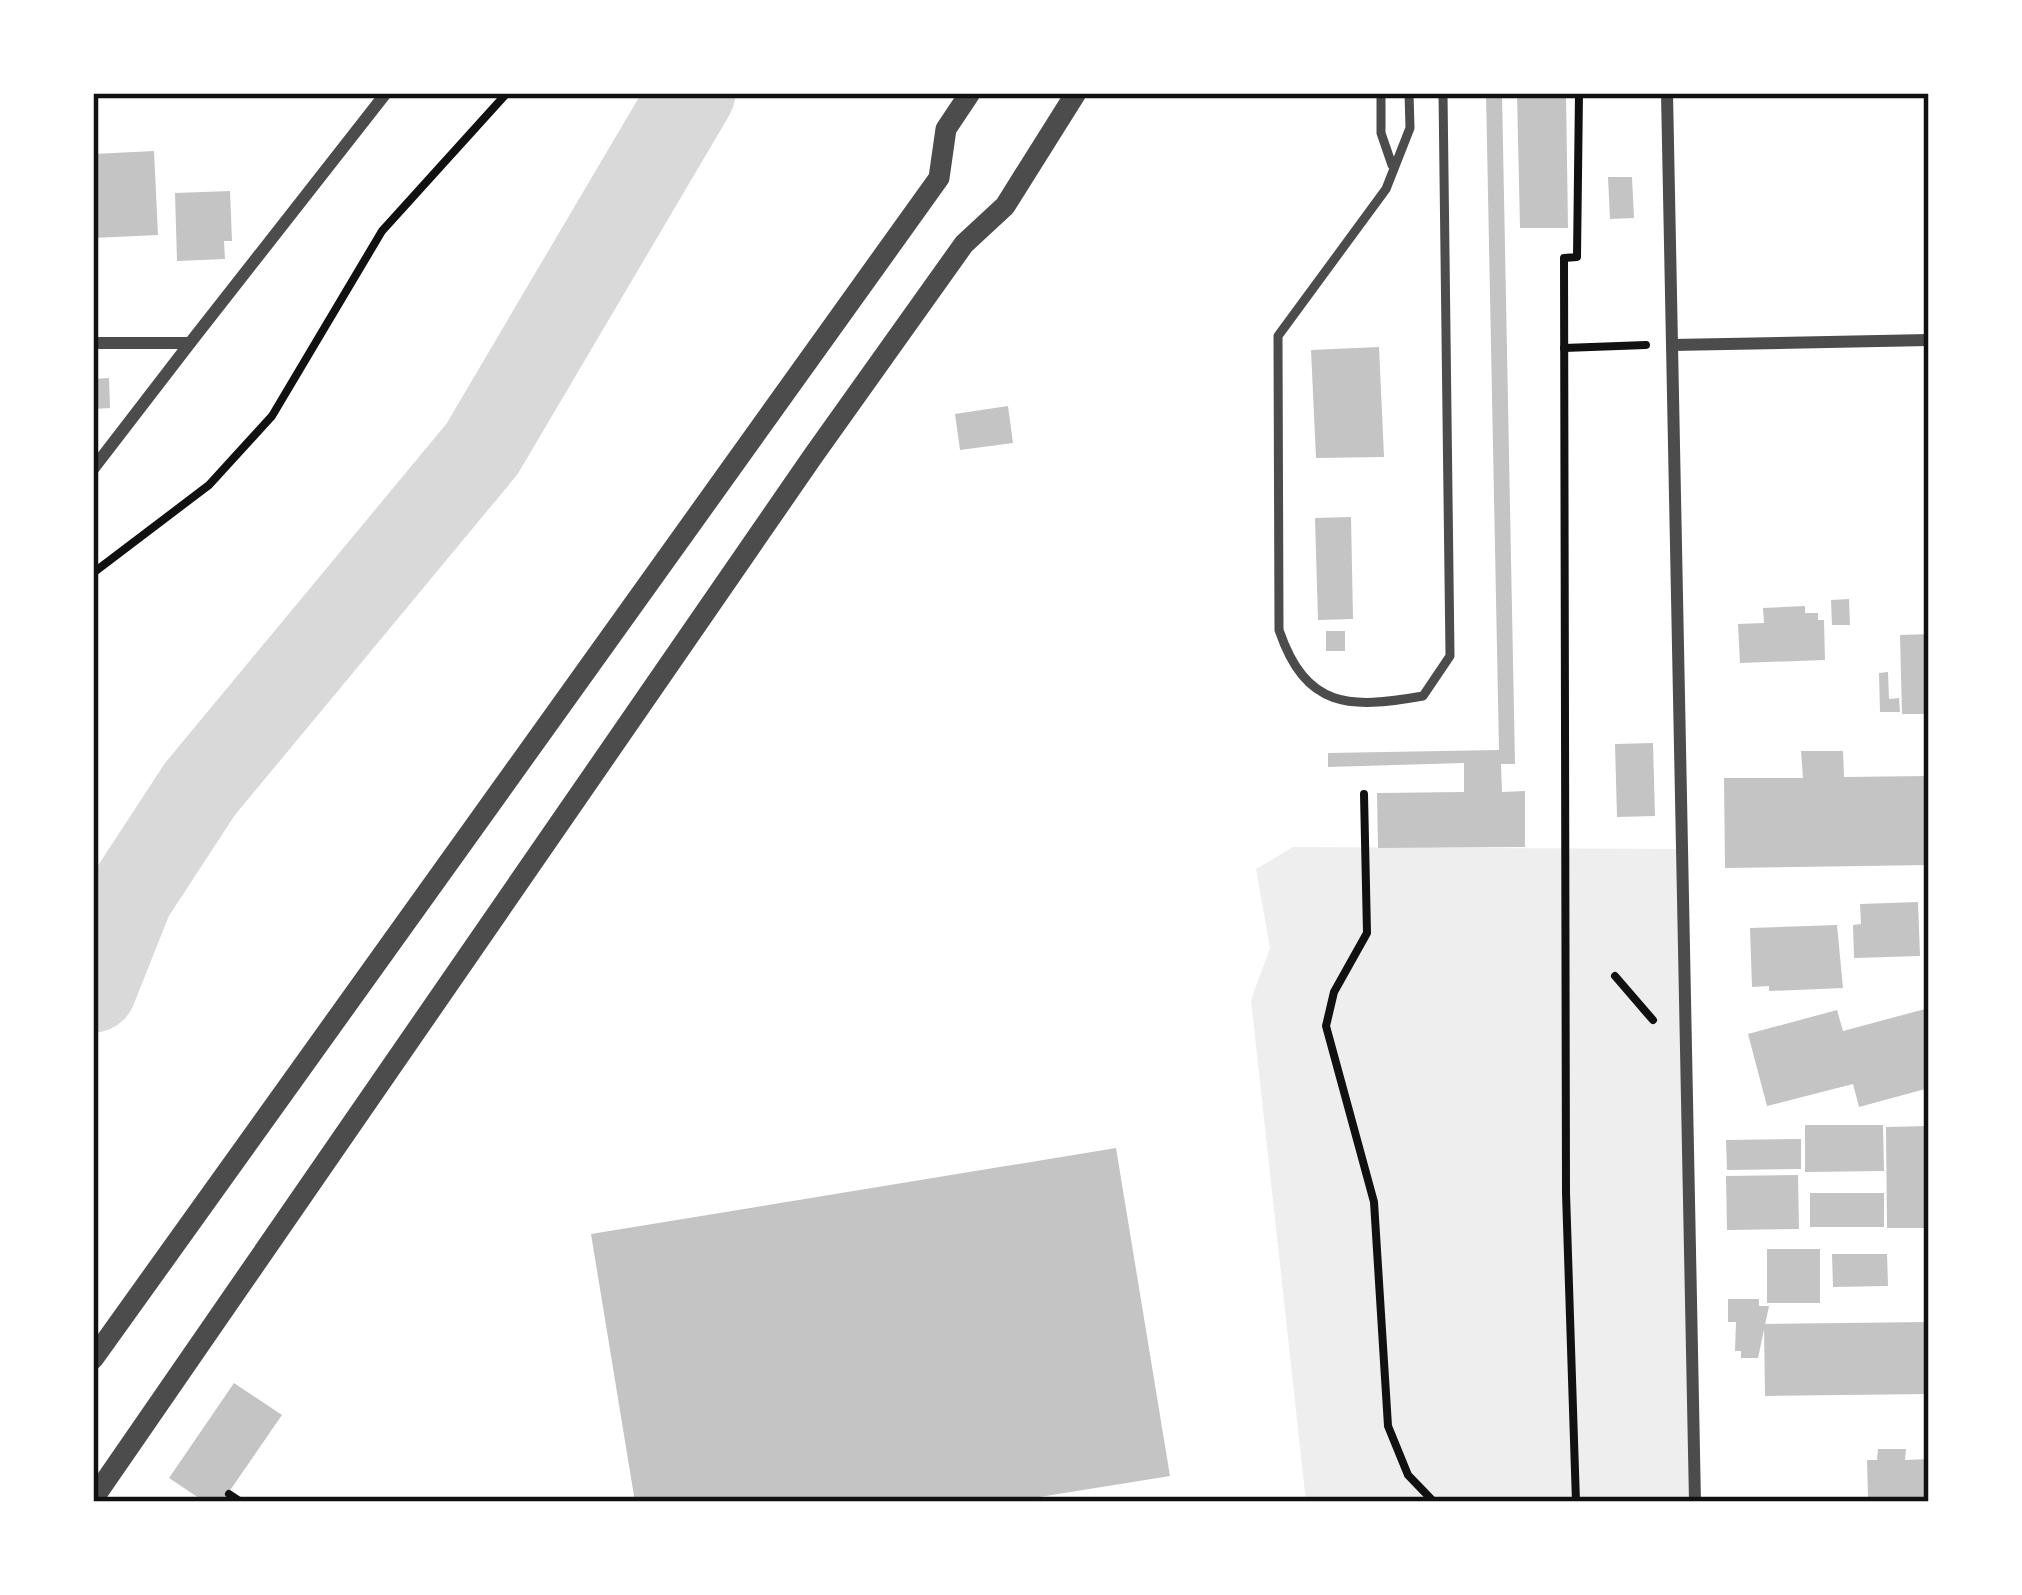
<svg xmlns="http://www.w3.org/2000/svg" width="2022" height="1595" viewBox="0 0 2022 1595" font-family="'PT Sans',sans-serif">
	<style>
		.green { fill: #eee }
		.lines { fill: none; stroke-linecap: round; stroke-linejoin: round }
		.river { stroke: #d9d9d9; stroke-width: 87 }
		.building { fill: #c4c4c4 }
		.path { stroke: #111; stroke-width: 8 }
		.service { stroke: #4c4c4c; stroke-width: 9 }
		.minor { stroke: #4c4c4c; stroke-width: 12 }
		.tertiary { stroke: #4c4c4c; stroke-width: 21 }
		.neatline { fill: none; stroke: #111; stroke-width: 4.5 }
	</style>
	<rect width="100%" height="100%" fill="#fff"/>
	<path class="green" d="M1293 847 1682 849 1695 1502H1306L1251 1000 1270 948 1256 869Z"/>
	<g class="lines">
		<path class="river" d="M93 989 130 896 200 789 482 449 692 93"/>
	</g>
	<g class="building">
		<path d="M1486 93H1502L1515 764H1501L1502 792 1525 791V847L1378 848 1377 793 1464 792V763L1328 767V753L1499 750Z"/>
		<path d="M1517 93H1566L1568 228H1520Z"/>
		<path d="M154 151 158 235 93 238V154Z"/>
		<path d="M1608 177H1632L1634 218 1610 219Z"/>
		<path d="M230 191 232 241H224L225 259 177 261 175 193Z"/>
		<path d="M1379 347 1384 457 1316 458 1311 350Z"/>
		<path d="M109 378 110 408 93 409V379Z"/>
		<path d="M1008 406 1013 443 960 450 955 414Z"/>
		<path d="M1351 517 1353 619 1318 620 1315 518Z"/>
		<path d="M1849 599 1850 625H1832L1831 600Z"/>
		<path d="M1805 606V613H1818V620H1824L1825 660 1740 663 1738 624 1764 623 1763 608Z"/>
		<rect x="1326" y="631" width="19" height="20"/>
		<path d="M1929 634V714H1902L1900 635Z"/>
		<path d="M1888 672 1889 699 1899 698 1900 712H1880L1879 673Z"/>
		<path d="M1653 743 1655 816 1617 817 1615 744Z"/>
		<path d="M1801 751H1843L1844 777 1929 776V865L1725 868 1724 778H1803Z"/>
		<path d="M1918 902 1920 956 1854 958 1853 925 1861 924 1860 904Z"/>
		<path d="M1837 925 1843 988 1769 991V986L1752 987 1750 928Z"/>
		<path d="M1925 1009 1929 1088 1859 1107 1853 1084 1767 1106 1748 1034 1837 1010 1843 1031Z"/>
		<path d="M1805 1125H1883L1884 1171 1805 1172Z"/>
		<path d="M1929 1126V1228H1887L1886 1127Z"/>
		<path d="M1801 1139V1169L1727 1170 1726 1140Z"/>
		<path d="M1116 1148 1170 1476 1009 1502H635L591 1234Z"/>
		<path d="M1798 1175 1799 1229 1727 1230 1726 1176Z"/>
		<rect x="1810" y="1193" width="74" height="34"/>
		<rect x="1767" y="1249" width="53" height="54"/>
		<path d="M1832 1254H1887L1888 1286 1833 1287Z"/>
		<path d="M1728 1299H1759V1306H1769L1758 1358H1741V1351H1735L1736 1322H1728Z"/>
		<path d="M1929 1322V1394L1765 1396 1764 1324Z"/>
		<path d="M234 1383 282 1415 222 1502H205L169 1478Z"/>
		<path d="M1878 1449H1906L1905 1460 1929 1459V1502L1868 1497 1867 1460H1877Z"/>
	</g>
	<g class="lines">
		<g class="path">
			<path d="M1564 348 1646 345"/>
			<path d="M93 573 209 485 272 416 382 231 507 93"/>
			<path d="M1364 794 1367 933 1334 992 1326 1026 1374 1202 1388 1426 1408 1475 1434 1502"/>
			<path d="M1615 976 1653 1020"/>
			<path d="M229 1494 241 1502"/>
			<path d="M1576 1502 1566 1193 1564 258 1577 257 1579 93"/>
		</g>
		<g class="service">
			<path d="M1381 93V133L1392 165"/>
			<path d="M1409 93 1410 128 1386 189 1278 336 1279 630C1306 709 1349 709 1423 696L1450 656 1443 93"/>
		</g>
		<g class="minor">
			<path d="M1667 93 1695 1502"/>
			<path d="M93 343H190L386 93"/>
			<path d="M1672 345 1929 340"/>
			<path d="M93 469 190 343"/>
		</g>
		<g class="tertiary">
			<path d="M93 1359 939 178 946 129 970 93"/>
			<path d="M93 1499 813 456 964 244 1005 206 1076 93"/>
		</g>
	</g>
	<rect width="2022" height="1595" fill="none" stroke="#ffffff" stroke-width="192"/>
	<rect x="96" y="96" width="1830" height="1403" class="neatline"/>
</svg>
